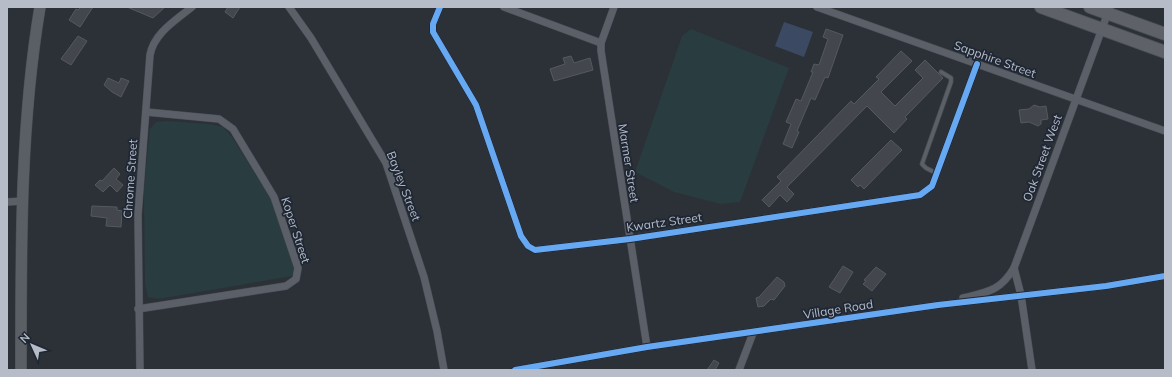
<svg xmlns="http://www.w3.org/2000/svg" width="1172" height="377" viewBox="0 0 1172 377" font-family="Mulish,sans-serif">
	<style>
		.green { fill: #293c3f }
		.water { fill: #3b4a62 }
		.building { fill: #43474d; stroke: #545960 }
		.lines { fill: none; stroke-linecap: round; stroke-linejoin: round }
		.lane-casing { stroke: #4a4d53; stroke-width: 5 }
		.street-casing { stroke: #4a4d53; stroke-width: 8 }
		.secondary-casing { stroke: #4a4d53; stroke-width: 12 }
		.primary-casing { stroke: #4a4e55; stroke-width: 14 }
		.lane { stroke: #5b5f67; stroke-width: 3.5 }
		.street { stroke: #5b5f67; stroke-width: 7 }
		.secondary { stroke: #5a5e65; stroke-width: 11 }
		.primary { stroke: #5e6268; stroke-width: 12 }
		.cycleway-casing { stroke: #1f2734; stroke-width: 8 }
		.cycleway { stroke: #66a8f1; stroke-width: 6 }
		.labels { text-anchor: middle; dominant-baseline: central; stroke-width: 3.5; stroke-linejoin: round; paint-order: stroke }
		.street-label { font-size: 12px; fill: #b6bdc9; stroke: #1f2734 }
	</style>
	<rect width="100%" height="100%" fill="#2c3138"/>
	<g class="green">
		<path d="M691 29 789 68 740 202 721 204 674 192 635 172 682 36Z"/>
		<path d="M166 121 208 124 223 127 232 137 276 207 296 269 292 276 158 299 148 297 145 283 144 189 150 129 156 122Z"/>
	</g>
	<path class="water" d="M784 22 813 32 804 57 775 46Z"/>
	<g class="building">
		<path d="M81 7H93L80 27 69 20 76 9 78 10Z"/>
		<path d="M127 7H165L153 18Z"/>
		<path d="M228 7H240L233 18 225 12Z"/>
		<path d="M826 29 843 35 828 78 825 77 815 100 811 98 797 131 799 132 792 148 783 144 791 124 786 122 796 99 801 101 813 72H811L814 64 819 65 828 39 823 37Z"/>
		<path d="M78 36 87 41 71 65 61 59Z"/>
		<path d="M901 51 912 61 881 92 895 106 923 78 915 70 925 60 943 78 905 117 907 119 894 133 867 106 787 187 794 194 787 202 780 195 769 207 762 200 781 181 777 177 851 101 854 104 879 79 876 77Z"/>
		<path d="M571 56 574 63 590 58 593 70 554 81 550 69 565 64 563 58Z"/>
		<path d="M108 78 119 83 121 78 129 81 121 97 112 92 104 85Z"/>
		<path d="M1034 105 1040 107 1046 106 1048 119 1041 120V124L1038 126 1029 122 1021 123 1019 110 1029 109Z"/>
		<path d="M891 140 902 150 864 189 860 185 858 187 851 180Z"/>
		<path d="M114 168 120 174 116 179 123 185 117 192 110 185 103 192 95 185 100 180 102 181Z"/>
		<path d="M92 206 117 207V210L122 211 121 227 106 226 107 218 91 216Z"/>
		<path d="M843 266 853 272 840 293 829 287Z"/>
		<path d="M876 267 886 274 872 291 863 284 866 281 864 280Z"/>
		<path d="M777 277 784 282 785 286 774 300 771 299 764 306 758 307 756 298 759 297Z"/>
		<path d="M714 360 719 363 715 370H707Z"/>
	</g>
	<g class="lines">
		<defs>
			<path id="lane" d="M936 173 926 168 922 164 951 82V78L941 72"/>
			<g id="street">
				<path d="M289 7 311 38 386 163 424 277 437 331 444 370"/>
				<path d="M440 7 433 24V32L476 105 521 236 528 246 535 250 630 239 920 195 932 186 977 64"/>
				<path d="M504 7 601 43"/>
				<path d="M614 7 601 43V51L647 347"/>
				<path d="M817 7 1165 131"/>
				<path d="M7 202 23 201"/>
				<path d="M963 298C988 292 1000 291 1014 268"/>
				<path d="M138 309 286 286 296 279 298 268 274 197 233 129 219 119 146 112"/>
				<path d="M140 370 138 215 150 55C154 33 176 20 192 7"/>
				<path d="M515 370 647 347 938 305 1106 286 1165 276"/>
				<path d="M739 370 753 333"/>
				<path d="M1032 370 1021 295 1014 268 1110 7"/>
			</g>
			<path id="secondary" d="M21 370C21 249 20 126 40 7"/>
			<g id="primary">
				<path d="M1041 7 1165 52"/>
				<path d="M1090 7 1165 34"/>
			</g>
		</defs>
		<use href="#lane" class="lane-casing"/>
		<use href="#street" class="street-casing"/>
		<use href="#secondary" class="secondary-casing"/>
		<use href="#primary" class="primary-casing"/>
		<use href="#lane" class="lane"/>
		<use href="#street" class="street"/>
		<use href="#secondary" class="secondary"/>
		<use href="#primary" class="primary"/>
		<defs>
			<g id="cycleway">
				<path d="M440 7 433 24V32L476 105 521 236 528 246 535 250 630 239 920 195 932 186 977 64"/>
				<path d="M515 370 647 347 938 305 1106 286 1165 276"/>
			</g>
		</defs>
		<use href="#cycleway" class="cycleway-casing"/>
		<use href="#cycleway" class="cycleway"/>
	</g>
	<g class="labels">
		<g class="street-label">
			<text transform="translate(995 59) rotate(20)">Sapphire Street</text>
			<text transform="translate(1042 158) rotate(-70)">Oak Street West</text>
			<text transform="translate(629 163) rotate(81)">Marmer Street</text>
			<text transform="translate(130 179) rotate(-86)">Chrome Street</text>
			<text transform="translate(404 186) rotate(69)">Bayley Street</text>
			<text transform="translate(664 222) rotate(-8)">Kwartz Street</text>
			<text transform="translate(296 230) rotate(72)">Koper Street</text>
			<text transform="translate(838 309) rotate(-9)">Village Road</text>
		</g>
	</g>
	<rect width="1172" height="377" fill="none" stroke="#b6bdc9" stroke-width="16"/>
	<g transform="translate(32 345) rotate(314)" stroke="#1f2734" stroke-width="3" paint-order="stroke">
	<path d="M0-3L7 15L0 10L-7 15Z" fill="#b6bdc9"/>
	<text y="-6" font-size="11" font-weight="bold" text-anchor="middle" fill="#b6bdc9">N</text>
	</g>
</svg>
